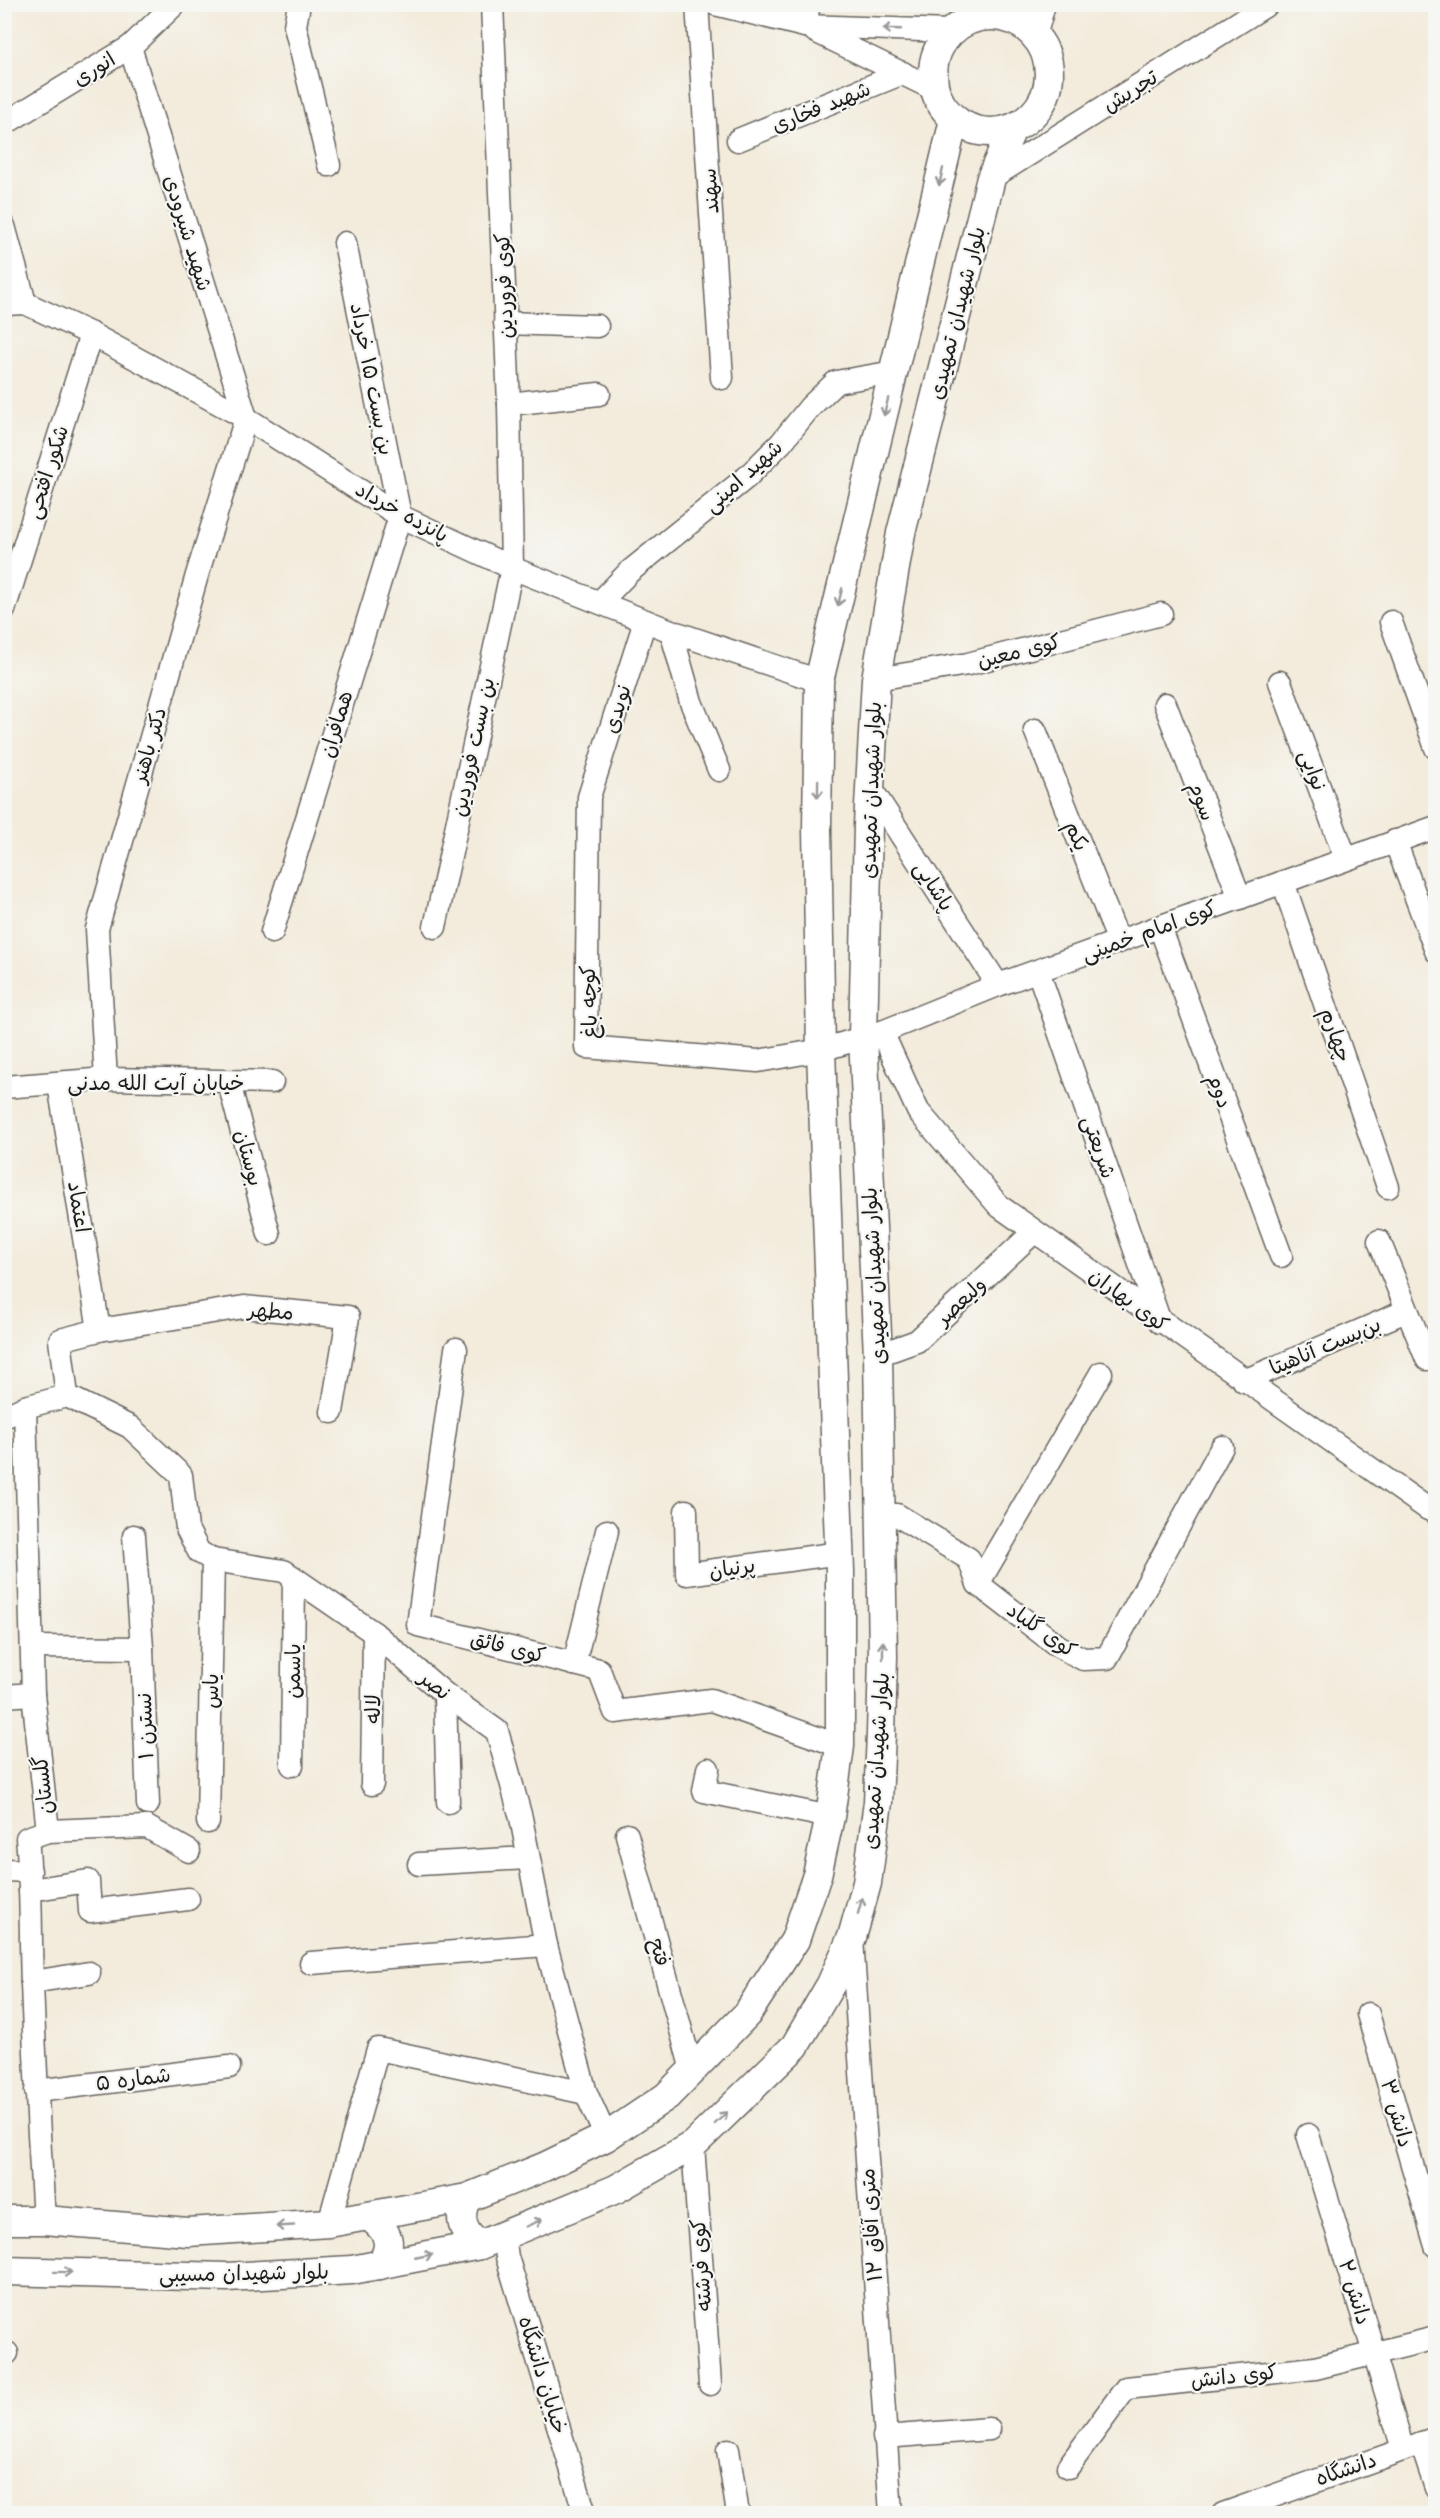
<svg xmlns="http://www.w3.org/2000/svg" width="1440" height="2518" viewBox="0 0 1440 2518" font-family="'Comic Neue','Playpen Sans Arabic',sans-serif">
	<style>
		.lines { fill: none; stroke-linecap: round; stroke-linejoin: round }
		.minor-casing { stroke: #67645f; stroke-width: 25 }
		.major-casing { stroke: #67645f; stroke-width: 31 }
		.minor { stroke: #fff; stroke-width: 22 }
		.major { stroke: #fff; stroke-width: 28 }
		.oneway { stroke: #999 }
		.labels { text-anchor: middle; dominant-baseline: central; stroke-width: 4.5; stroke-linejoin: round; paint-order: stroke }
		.street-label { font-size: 21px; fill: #1c1c1c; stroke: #f6f6f2 }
	</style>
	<rect width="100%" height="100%" fill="#f6f6f2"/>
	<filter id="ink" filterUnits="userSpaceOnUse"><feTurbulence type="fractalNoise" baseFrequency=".0167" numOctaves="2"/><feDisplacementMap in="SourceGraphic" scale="12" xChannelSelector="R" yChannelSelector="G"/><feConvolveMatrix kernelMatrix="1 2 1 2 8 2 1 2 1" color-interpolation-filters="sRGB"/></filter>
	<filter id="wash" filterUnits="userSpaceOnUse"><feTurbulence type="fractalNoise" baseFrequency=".008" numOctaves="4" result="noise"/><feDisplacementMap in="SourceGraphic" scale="24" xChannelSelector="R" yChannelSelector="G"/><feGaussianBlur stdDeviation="1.35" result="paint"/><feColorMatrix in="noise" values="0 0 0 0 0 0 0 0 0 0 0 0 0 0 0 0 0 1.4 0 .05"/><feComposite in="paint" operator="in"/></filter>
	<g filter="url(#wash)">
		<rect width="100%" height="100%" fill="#f3ebdb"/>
	</g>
	<g filter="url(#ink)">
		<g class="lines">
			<defs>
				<g id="minor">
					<path d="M299 4 295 26 329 165"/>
					<path d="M697 4 722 378"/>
					<path d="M715 4 805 26 950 31"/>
					<path d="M805 26 809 4"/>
					<path d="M815 31 934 89"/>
					<path d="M4 124 130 47 175 4"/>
					<path d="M738 140 903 73"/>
					<path d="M991 178 1268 4"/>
					<path d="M4 226 25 303"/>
					<path d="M4 304 25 303 91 334 246 418 400 516 512 568 671 631 819 681"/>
					<path d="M505 323 597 326"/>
					<path d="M509 404 599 394"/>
					<path d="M600 602 629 572 747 477 781 443 810 407 836 382 894 372"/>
					<path d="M4 610 91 334"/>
					<path d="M645 621 589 797 586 1047 758 1061 821 1050 882 1032 998 985 1436 827"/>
					<path d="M1391 622 1436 748"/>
					<path d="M671 631 691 702 719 770"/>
					<path d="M876 679 968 664 1161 614"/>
					<path d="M1280 682 1346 859"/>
					<path d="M1165 704 1240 898"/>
					<path d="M1035 730 1119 942"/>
					<path d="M870 787 998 985"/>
					<path d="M1395 841 1436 951"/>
					<path d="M1283 882 1388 1187"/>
					<path d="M435 927 512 568 509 404 492 4"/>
					<path d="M1160 927 1281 1256"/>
					<path d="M272 932 400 516 345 243"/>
					<path d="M1038 971 1160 1322"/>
					<path d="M882 1032 918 1111 999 1206 1428 1509 1436 1512"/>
					<path d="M106 1079 97 929 197 575 246 418 130 47"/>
					<path d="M229 1083 269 1234"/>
					<path d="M59 1084 99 1330"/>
					<path d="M4 1087 106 1079 272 1082"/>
					<path d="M1379 1241 1427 1359"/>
					<path d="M456 1349 418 1625 599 1670 615 1712 711 1700 840 1746"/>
					<path d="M878 1355 917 1341 1034 1232"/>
					<path d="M1244 1381 1406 1311"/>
					<path d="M67 1396 130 1427 181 1475 187 1529 199 1552 213 1560 284 1571 374 1633 445 1694 497 1731 521 1818 546 1945 586 2093 606 2137"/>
					<path d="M25 1407 33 1694 48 1831 27 1838C32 1886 30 1935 32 1983 35 2062 39 2141 44 2220"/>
					<path d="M4 1417 25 1407 67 1396 60 1340 99 1330 244 1307 348 1317 332 1412"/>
					<path d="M686 1511 687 1574 840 1553"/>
					<path d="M881 1515H897L969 1559 978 1584 1058 1646 1083 1659 1107 1658 1222 1447"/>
					<path d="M134 1536 142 1648 148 1804"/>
					<path d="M978 1584 1101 1373"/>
					<path d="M32 1647 142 1648"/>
					<path d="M574 1664 607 1531"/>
					<path d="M445 1694 448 1802"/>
					<path d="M4 1696 33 1694"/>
					<path d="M292 1765 294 1578"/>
					<path d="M708 1769 704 1791 830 1817"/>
					<path d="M372 1784 374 1633"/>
					<path d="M208 1822 213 1560"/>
					<path d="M48 1831 147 1827 189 1851"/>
					<path d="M627 1835 692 2070"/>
					<path d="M419 1864 528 1858"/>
					<path d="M4 1870 30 1871"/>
					<path d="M30 1890 88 1881 90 1911 188 1899"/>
					<path d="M852 1939 891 2514"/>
					<path d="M311 1963 546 1945"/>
					<path d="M32 1982 89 1973"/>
					<path d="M1368 2014 1436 2246"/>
					<path d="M36 2091 229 2067"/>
					<path d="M1308 2135 1403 2449"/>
					<path d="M693 2145 710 2384"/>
					<path d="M329 2223 378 2049 586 2093"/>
					<path d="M504 2236 507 2257 585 2514"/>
					<path d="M4 2356 7 2353"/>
					<path d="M884 2437 989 2429"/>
					<path d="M1421 2443 1436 2488"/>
					<path d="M728 2450 738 2514"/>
					<path d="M1068 2467 1126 2388 1315 2368 1436 2338"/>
					<path d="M1223 2514 1436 2438"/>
				</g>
				<g id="major">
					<circle cx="991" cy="74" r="58"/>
					<path d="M1033 33 1041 4"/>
					<path d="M467 2198C457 2217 462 2234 480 2245"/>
					<path d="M370 2217C389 2232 394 2244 380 2265"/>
					<path d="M4 2220H44L188 2232 329 2223 467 2198 544 2167 606 2137 667 2096 747 2014 795 1940 817 1875 830 1817 840 1746V1571L821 1050 817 829 819 681 954 120"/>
					<path d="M4 2271 227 2277 352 2270 480 2245 616 2189 693 2145 795 2046 831 1984 852 1937 867 1883 878 1802 881 1734 883 1656 878 1355 863 1037 868 825 876 679 901 533 991 178 1012 129"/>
				</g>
			</defs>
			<use href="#minor" class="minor-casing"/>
			<use href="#major" class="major-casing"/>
			<use href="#minor" class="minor"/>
			<use href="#major" class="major"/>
		</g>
		<defs><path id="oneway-shaft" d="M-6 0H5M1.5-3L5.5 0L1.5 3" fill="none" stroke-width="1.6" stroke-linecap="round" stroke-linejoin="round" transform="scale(1.5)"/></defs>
		<g class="oneway">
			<use href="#oneway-shaft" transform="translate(892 29) rotate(-178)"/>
			<use href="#oneway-shaft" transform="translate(941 177) rotate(103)"/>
			<use href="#oneway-shaft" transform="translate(886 407) rotate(104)"/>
			<use href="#oneway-shaft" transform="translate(840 597) rotate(104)"/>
			<use href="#oneway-shaft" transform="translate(818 789) rotate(91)"/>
			<use href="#oneway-shaft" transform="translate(883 1650) rotate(-90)"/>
			<use href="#oneway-shaft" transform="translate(860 1906) rotate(-75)"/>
			<use href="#oneway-shaft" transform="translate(721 2118) rotate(-44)"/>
			<use href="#oneway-shaft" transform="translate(534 2223) rotate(-23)"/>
			<use href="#oneway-shaft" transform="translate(285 2226) rotate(177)"/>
			<use href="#oneway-shaft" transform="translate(424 2256) rotate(-11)"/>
			<use href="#oneway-shaft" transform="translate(63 2272) rotate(1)"/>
		</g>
	</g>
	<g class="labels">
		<g class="street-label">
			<text transform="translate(94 69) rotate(-32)">انوری</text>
			<text transform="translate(1130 91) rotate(-32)">تجریش</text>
			<text transform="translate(821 107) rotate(-22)">شهید فخاری</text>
			<text transform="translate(710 191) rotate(-94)">سهند</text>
			<text transform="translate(188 233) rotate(73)">شهید شیرودی</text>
			<text transform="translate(504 286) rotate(-92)">کوی فروردین</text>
			<text transform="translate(957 313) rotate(-76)">بلوار شهیدان تمهیدی</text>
			<text transform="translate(372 379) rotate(79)">بن بست ۱۵ خرداد</text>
			<text transform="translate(47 472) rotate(-72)">شکور افتحی</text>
			<text transform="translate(743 476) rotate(-42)">شهید امینی</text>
			<text transform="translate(402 512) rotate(29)">پانزده خرداد</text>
			<text transform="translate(1019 651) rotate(-14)">کوی معین</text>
			<text transform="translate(617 709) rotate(-73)">نویدی</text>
			<text transform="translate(336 724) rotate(-73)">همافران</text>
			<text transform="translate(149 745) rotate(-74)">دکتر باهنر</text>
			<text transform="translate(473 747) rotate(-78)">بن بست فروردین</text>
			<text transform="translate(1313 770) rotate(69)">نوایی</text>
			<text transform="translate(871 790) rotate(-88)">بلوار شهیدان تمهیدی</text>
			<text transform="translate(1202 801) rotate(69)">سوم</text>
			<text transform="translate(1077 836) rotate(68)">یکم</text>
			<text transform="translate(934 886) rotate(57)">پاشایی</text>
			<text transform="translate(1149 931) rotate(-20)">کوی امام خمینی</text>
			<text transform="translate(589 1002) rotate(-92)">کوچه باغ</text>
			<text transform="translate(1336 1035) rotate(71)">چهارم</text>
			<text x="156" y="1083">خیابان آیت الله مدنی</text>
			<text transform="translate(1220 1091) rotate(70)">دوم</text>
			<text transform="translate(1099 1147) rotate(71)">شریعتی</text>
			<text transform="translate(249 1158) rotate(75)">بوستان</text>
			<text transform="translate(79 1207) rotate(81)">اعتماد</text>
			<text transform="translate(874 1276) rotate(-93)">بلوار شهیدان تمهیدی</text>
			<text transform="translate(1129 1300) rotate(36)">کوی بهاران</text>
			<text transform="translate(961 1301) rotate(-43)">ولیعصر</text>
			<text transform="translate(271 1311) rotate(4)">مطهر</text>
			<text transform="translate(1325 1346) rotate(-23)">بن‌بست آناهیتا</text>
			<text transform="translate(732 1568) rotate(-8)">پرنیان</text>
			<text transform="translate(1042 1630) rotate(35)">کوی گلباد</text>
			<text transform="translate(508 1647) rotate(14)">کوی فائق</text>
			<text transform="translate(293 1671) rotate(-89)">یاسمن</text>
			<text transform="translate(435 1685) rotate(39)">نصر</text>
			<text transform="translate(211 1691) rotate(-89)">یاس</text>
			<text transform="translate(373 1709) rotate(-89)">لاله</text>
			<text transform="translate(145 1726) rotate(-92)">نسترن ۱</text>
			<text transform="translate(876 1761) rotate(-86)">بلوار شهیدان تمهیدی</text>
			<text transform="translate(43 1785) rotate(-96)">گلستان</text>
			<text transform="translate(660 1952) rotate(75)">فتح</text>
			<text transform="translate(133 2079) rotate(-7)">شماره ۵</text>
			<text transform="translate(1397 2113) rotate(74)">دانش ۳</text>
			<text transform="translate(871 2225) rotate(-94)">۱۲ متری آفاق</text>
			<text transform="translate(701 2265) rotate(-94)">کوی فرشته</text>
			<text transform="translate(244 2273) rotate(-1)">بلوار شهیدان مسیبی</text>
			<text transform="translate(1355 2292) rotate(73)">دانش ۲</text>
			<text transform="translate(543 2375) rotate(73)">خیابان دانشگاه</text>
			<text transform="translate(1234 2376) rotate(-6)">کوی دانش</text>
			<text transform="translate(1346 2469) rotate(-19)">دانشگاه</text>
		</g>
	</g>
	<rect width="1440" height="2518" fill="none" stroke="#f6f6f2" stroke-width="24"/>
</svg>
